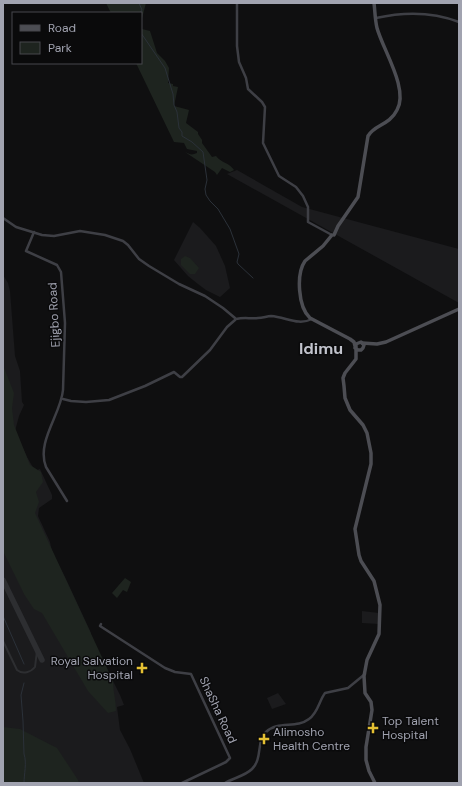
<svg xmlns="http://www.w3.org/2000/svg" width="462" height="786" viewBox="0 0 462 786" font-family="'DM Sans',sans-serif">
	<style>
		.built { fill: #1b1b1d }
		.green { fill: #1e241f }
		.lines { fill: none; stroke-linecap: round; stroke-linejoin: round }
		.stream { stroke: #2b3139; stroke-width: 1 }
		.taxiway { stroke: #2d2e31; stroke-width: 2 }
		.runway { stroke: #2d2e31; stroke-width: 5.5 }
		.secondary { stroke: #3e3f45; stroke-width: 2.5 }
		.primary { stroke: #4c4d53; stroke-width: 3.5 }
		.poi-dot { fill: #e4c033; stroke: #0a0a0b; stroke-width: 1.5 }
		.labels { text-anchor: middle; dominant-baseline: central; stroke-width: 3; stroke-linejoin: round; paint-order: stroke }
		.street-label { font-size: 12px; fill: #a1a3b0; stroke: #0a0a0b }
		.poi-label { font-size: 12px; fill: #a1a3b0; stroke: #0a0a0b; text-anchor: start }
		.district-label { font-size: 16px; font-weight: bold; fill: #c1c3cc; stroke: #0a0a0b }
	</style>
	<rect width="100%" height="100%" fill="#0f0f10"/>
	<g class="built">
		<path d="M237 170 302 207 459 249V303L227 174Z"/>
		<path d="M193 222 200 228 216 246 225 266 230 288 220 297 206 290 198 284 188 276 174 260Z"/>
		<path d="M3 275 8 283 10 291 15 356 20 371 22 402 24 405 19 416 15 431 27 457 35 471 40 469 52 495V499L39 508 38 516 50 542 52 552 65 577 91 633V637L120 695 124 705 117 707 120 730 130 749 144 783H3Z"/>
		<path d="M362 611 379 613V624L362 623Z"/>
		<path d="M278 693 286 704 272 709 267 698Z"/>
	</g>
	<g class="green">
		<path d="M106 3H146L141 22V13H111Z"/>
		<path d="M141 26 142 29 150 31 157 53 165 61 169 68 168 83 173 84V86L178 87 174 106 189 110 186 123 198 132V134L202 140V143L212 157 216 156C221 163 229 162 234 170L230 172 222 168 217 175 215 172 185 152C191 155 192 155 197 153V151L187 149 184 143 174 142 136 63H141Z"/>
		<path d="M185 256 190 258 199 268 195 274H190L181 265V259Z"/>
		<path d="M3 365 14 393 12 408 14 425 30 465 41 472 43 482 36 492 39 502 35 513 113 681C113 691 116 701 116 711L108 713 88 691 42 613 34 609 24 594 3 551Z"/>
		<path d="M125 578 131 582 127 592 123 590 117 598 112 593Z"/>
		<path d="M3 727 20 729 57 748 78 780 79 783H3Z"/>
	</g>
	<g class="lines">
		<g class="stream">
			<path d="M139 3 142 10 140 13"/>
			<path d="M141 33 165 68 173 94 174 105 177 112 179 128 182 132V136L192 142 203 152 207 180 205 189 206 195 210 201 218 209 230 229 239 254 237 262 238 264 253 278"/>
			<path d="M3 616 24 664"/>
			<path d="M24 683 21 695 23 721 24 754C27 763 24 774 24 783"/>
		</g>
		<path class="taxiway" d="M3 641 17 670C23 675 31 672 35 667L37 651"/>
		<path class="runway" d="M3 580 42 660"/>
		<g class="secondary">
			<path d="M237 3V46L239 62 246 78 248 89 262 102 265 107 263 143 279 176 296 187 303 196 308 207V222L332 235"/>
			<path d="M376 18C403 12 433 12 459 22"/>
			<path d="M3 218 16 227 42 235 54 236 80 231 105 235 123 241 128 245 139 259 149 266 179 284 205 296 223 308 235 318"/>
			<path d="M34 232 26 251 57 265 61 272 65 323 63 390C61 414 36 442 46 467L67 501"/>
			<path d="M236 319C245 317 250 319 258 318 263 318 267 316 271 316 286 317 298 326 312 319"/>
			<path d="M63 399 71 401 86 402 109 400 145 386 174 372 180 377H182L210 350 227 327 235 320"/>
			<path d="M101 624 100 626 165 668 175 672 191 674 230 758 226 762 182 783"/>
			<path d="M225 783C233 778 245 776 252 769 263 758 256 741 266 732 278 720 296 729 309 719 318 713 319 701 325 693L348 688 365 674"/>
		</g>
		<g class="primary">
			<path d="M332 235 323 246 305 261C296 274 298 307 310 318L350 339 354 342 355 346"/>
			<path d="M334 235 338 226 358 197 368 136C375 124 389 126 397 110 409 89 383 50 377 28 375 20 375 11 374 3"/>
			<path d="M362 343 377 344 386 342 459 309"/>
			<path d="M355 348 358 350H361L363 348 364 345 361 342 356 344V359L345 373 343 378 344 386 345 398 350 410 363 425 367 433 371 453V464L355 529 359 555 361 561 374 581 380 605 379 634 367 660 364 676 365 693 371 702 372 710 366 747V760L369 771 375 783"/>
		</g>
	</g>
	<g class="poi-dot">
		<path d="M140 662h4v4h4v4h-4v4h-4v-4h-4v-4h4z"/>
		<path d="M371 722h4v4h4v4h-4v4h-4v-4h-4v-4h4z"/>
		<path d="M262 733h4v4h4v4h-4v4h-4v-4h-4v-4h4z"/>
	</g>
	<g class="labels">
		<g class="street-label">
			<text transform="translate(54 315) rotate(-93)">Ejigbo Road</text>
			<text transform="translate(218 710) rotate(65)">ShaSha Road</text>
		</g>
		<g class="poi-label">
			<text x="133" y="661" text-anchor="end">Royal Salvation<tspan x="133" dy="14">Hospital</tspan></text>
			<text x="382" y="721">Top Talent<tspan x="382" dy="14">Hospital</tspan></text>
			<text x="273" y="732">Alimosho<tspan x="273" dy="14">Health Centre</tspan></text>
		</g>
		<g class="district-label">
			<text x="321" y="348">Idimu</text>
		</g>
	</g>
	<rect width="462" height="786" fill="none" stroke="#a1a3b0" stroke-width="8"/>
	<rect x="12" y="12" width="130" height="52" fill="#0a0a0b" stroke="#46474d"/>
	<rect x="20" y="25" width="20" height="6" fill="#4c4d53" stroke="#46474d"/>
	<text x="48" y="32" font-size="12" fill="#a1a3b0">Road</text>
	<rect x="20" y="42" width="20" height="12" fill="#1e241f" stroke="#46474d"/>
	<text x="48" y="52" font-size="12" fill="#a1a3b0">Park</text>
</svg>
